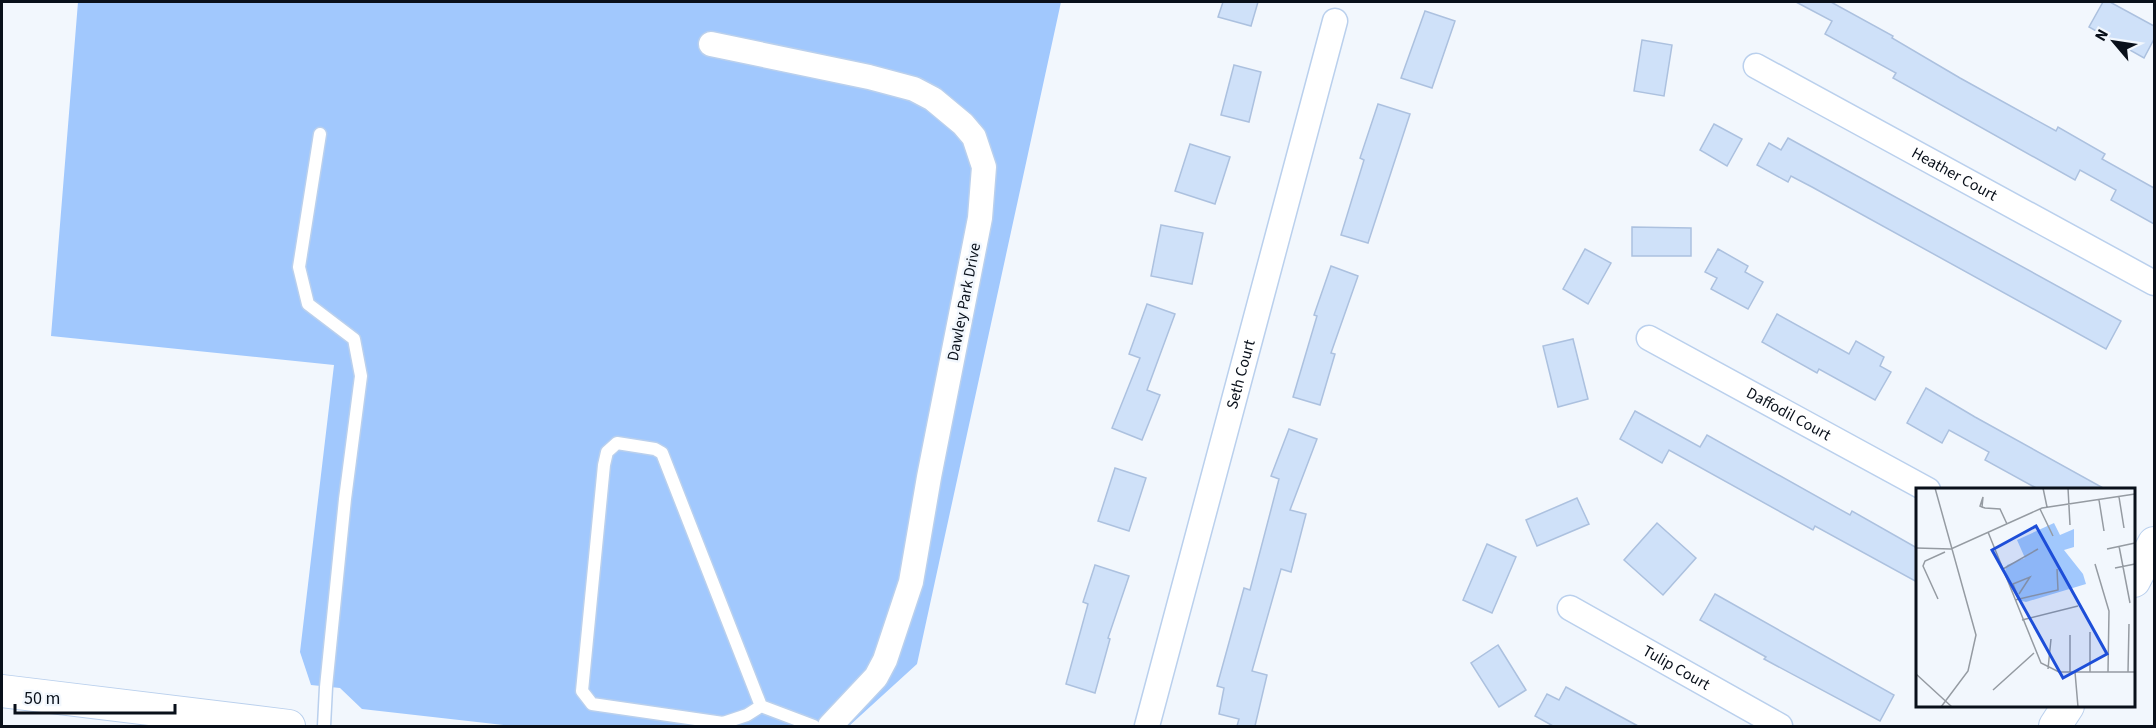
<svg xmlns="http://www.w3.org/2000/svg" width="2156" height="728" viewBox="0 0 2156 728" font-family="'Source Sans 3',sans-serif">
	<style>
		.green { fill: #a1c8fd }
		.building { fill: #cfe1f9; stroke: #acc1df; stroke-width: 1.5 }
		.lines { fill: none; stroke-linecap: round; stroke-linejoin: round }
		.service-casing { stroke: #bad0ed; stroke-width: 15 }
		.minor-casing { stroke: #bad0ed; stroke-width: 27 }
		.tertiary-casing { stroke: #bad0ed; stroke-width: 34 }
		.service { stroke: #fff; stroke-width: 12 }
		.minor { stroke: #fff; stroke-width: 24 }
		.tertiary { stroke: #fff; stroke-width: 32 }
		.labels { text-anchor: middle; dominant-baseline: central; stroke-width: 5; stroke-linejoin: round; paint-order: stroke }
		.street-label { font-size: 16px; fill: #09101a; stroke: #f2f7fd }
		.inset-road { fill: none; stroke: #959ba2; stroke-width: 1.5 }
		.view { fill: #1d4ed8; fill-opacity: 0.15; stroke: #1d4ed8; stroke-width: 3 }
		.inset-edge { fill: none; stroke: #09101a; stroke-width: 3 }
	</style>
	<rect width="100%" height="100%" fill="#f2f7fd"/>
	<path class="green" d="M78 2H1061L917 664 849 726H513L362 709 340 688 311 685 300 652 334 365 51 336Z"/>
	<g class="building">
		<path d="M1223 2H1258L1251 26 1218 17Z"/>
		<path d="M1796 2H1831L1893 36 1892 38 1960 78 2056 131 2058 127 2105 154 2102 159 2154 188V224L2111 200 2116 190 2080 170 2075 180 1893 78 1896 73 1825 34 1832 21Z"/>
		<path d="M2103 2H2110L2154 26V39L2144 58 2089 27Z"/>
		<path d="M1425 11 1455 21 1432 88 1401 78Z"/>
		<path d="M1642 40 1672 45 1664 96 1634 91Z"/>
		<path d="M1234 65 1261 72 1249 122 1221 115Z"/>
		<path d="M1378 104 1410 114 1368 243 1341 235 1364 160 1360 158Z"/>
		<path d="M1714 124 1742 139 1727 166 1700 150Z"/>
		<path d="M1788 138 2121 321 2106 349 1812 187 1791 176 1788 182 1757 165 1769 143 1781 150Z"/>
		<path d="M1190 144 1230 157 1215 204 1175 191Z"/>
		<path d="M1161 225 1203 233 1192 284 1151 276Z"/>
		<path d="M1632 227 1691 228V256H1632Z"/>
		<path d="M1585 249 1611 263 1588 304 1563 289Z"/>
		<path d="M1718 249 1748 266 1745 272 1763 282 1748 309 1711 289 1717 278 1705 272Z"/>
		<path d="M1331 266 1358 276 1331 353 1335 354 1320 405 1293 397 1317 316 1314 315Z"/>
		<path d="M1147 304 1175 314 1147 390 1160 395 1142 440 1112 428 1140 358 1129 354Z"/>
		<path d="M1777 314 1849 354 1856 341 1884 357 1880 366 1891 372 1875 400 1819 369 1817 373 1762 342Z"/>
		<path d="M1573 339 1588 399 1558 407 1543 346Z"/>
		<path d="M1926 388 1975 417 2105 489H2038L1985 460 1989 452 1949 430 1942 443 1907 423Z"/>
		<path d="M1635 411 1700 447 1707 435 1850 515 1852 511 1917 548V582L1815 526 1813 530 1669 450 1662 463 1620 439Z"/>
		<path d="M1289 429 1317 439 1290 510 1306 514 1291 572 1281 569 1252 671 1267 675 1255 726H1237L1239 719 1219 714 1224 688 1217 686 1244 588 1250 590 1279 479 1271 476Z"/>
		<path d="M1115 468 1146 478 1129 531 1098 521Z"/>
		<path d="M1577 498 1589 524 1537 546 1526 520Z"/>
		<path d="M1657 523 1696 558 1663 595 1624 560Z"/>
		<path d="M1487 544 1516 557 1492 613 1463 600Z"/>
		<path d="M1095 565 1129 576 1108 638 1110 639 1095 693 1066 684 1088 604 1083 602Z"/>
		<path d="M1715 594 1894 695 1880 721 1764 659 1766 657 1700 620Z"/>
		<path d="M1498 645 1526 690 1499 707 1471 663Z"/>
		<path d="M1566 687 1638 726H1553L1535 716 1547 694 1559 700Z"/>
	</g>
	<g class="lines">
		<defs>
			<g id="service">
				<path d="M320 134 299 267 308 304 354 339 361 376 345 499 326 687 324 726"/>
				<path d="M761 706 747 715 723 723 592 704 582 691 604 465 607 452 617 443 655 449 662 453 761 706 814 726"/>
			</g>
			<g id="minor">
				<path d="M711 44 869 77 914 89 933 99 963 124 974 137 984 167 980 218 929 477 911 582 885 660 876 677 830 726"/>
				<path id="s1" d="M1756 66 2154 283"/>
				<path id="s2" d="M1649 338 1928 490"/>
				<path id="s3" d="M1570 608 1780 726"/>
				<path id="s4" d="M1147 726 1335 21"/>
			</g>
			<g id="tertiary">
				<path d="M2134 581 2154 543"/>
				<path d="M2 691 289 726"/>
				<path d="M2055 726 2068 706"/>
			</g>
		</defs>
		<use href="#service" class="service-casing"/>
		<use href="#minor" class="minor-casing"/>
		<use href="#tertiary" class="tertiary-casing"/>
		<use href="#service" class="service"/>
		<use href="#minor" class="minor"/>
		<use href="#tertiary" class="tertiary"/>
	</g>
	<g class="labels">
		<g class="street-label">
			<text stroke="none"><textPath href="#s1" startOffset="226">Heather Court</textPath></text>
			<text transform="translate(964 302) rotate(-79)">Dawley Park Drive</text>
			<text stroke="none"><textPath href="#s4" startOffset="364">Seth Court</textPath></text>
			<text stroke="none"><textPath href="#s2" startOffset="159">Daffodil Court</textPath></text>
			<text stroke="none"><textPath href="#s3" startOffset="122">Tulip Court</textPath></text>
		</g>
	</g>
	<g transform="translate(1916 488)">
		<rect width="219" height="219" fill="#f2f7fd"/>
		<path d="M138 35 144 47 158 41V59L148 62 167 86 170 96 110 114 102 112 89 83 91 77 109 70 101 52Z" fill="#a1c8fd"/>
		<path class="inset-road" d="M19 0 60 147 52 183 25 219M127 0 131 19M152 0 154 37M203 9 208 40M183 12 188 43M66 19 67 9 64 18 66 19 69 20 84 21 91 36M124 21 137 48M72 44 125 175 143 184H219M203 58 214 115M0 60 35 61 126 20 219 6M191 61 219 55M179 76 193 123 192 184M199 80 219 76M87 81 122 61M103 106 114 89 97 96 103 111M22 111 7 78 9 73 29 64M99 112 142 102 141 81M106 132 162 118M174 144V184M154 147V184M132 181 135 151M159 184 162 219M212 184 213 136M0 186 36 219M77 202 118 165"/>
		<path class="view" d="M120 38 191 166 147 190 76 62Z"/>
		<rect width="219" height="219" class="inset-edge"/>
	</g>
	<rect width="2156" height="728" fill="none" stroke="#09101a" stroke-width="6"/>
	<g transform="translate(2114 42) rotate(299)" stroke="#f2f7fd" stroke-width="4.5" paint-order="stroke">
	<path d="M0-4.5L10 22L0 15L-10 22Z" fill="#09101a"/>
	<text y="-9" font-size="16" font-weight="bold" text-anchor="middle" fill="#09101a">N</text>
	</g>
	<path d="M15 704v9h160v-9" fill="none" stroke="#09101a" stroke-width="3"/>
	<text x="24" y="704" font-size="18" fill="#09101a" stroke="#f2f7fd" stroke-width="4.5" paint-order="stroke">50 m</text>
</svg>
